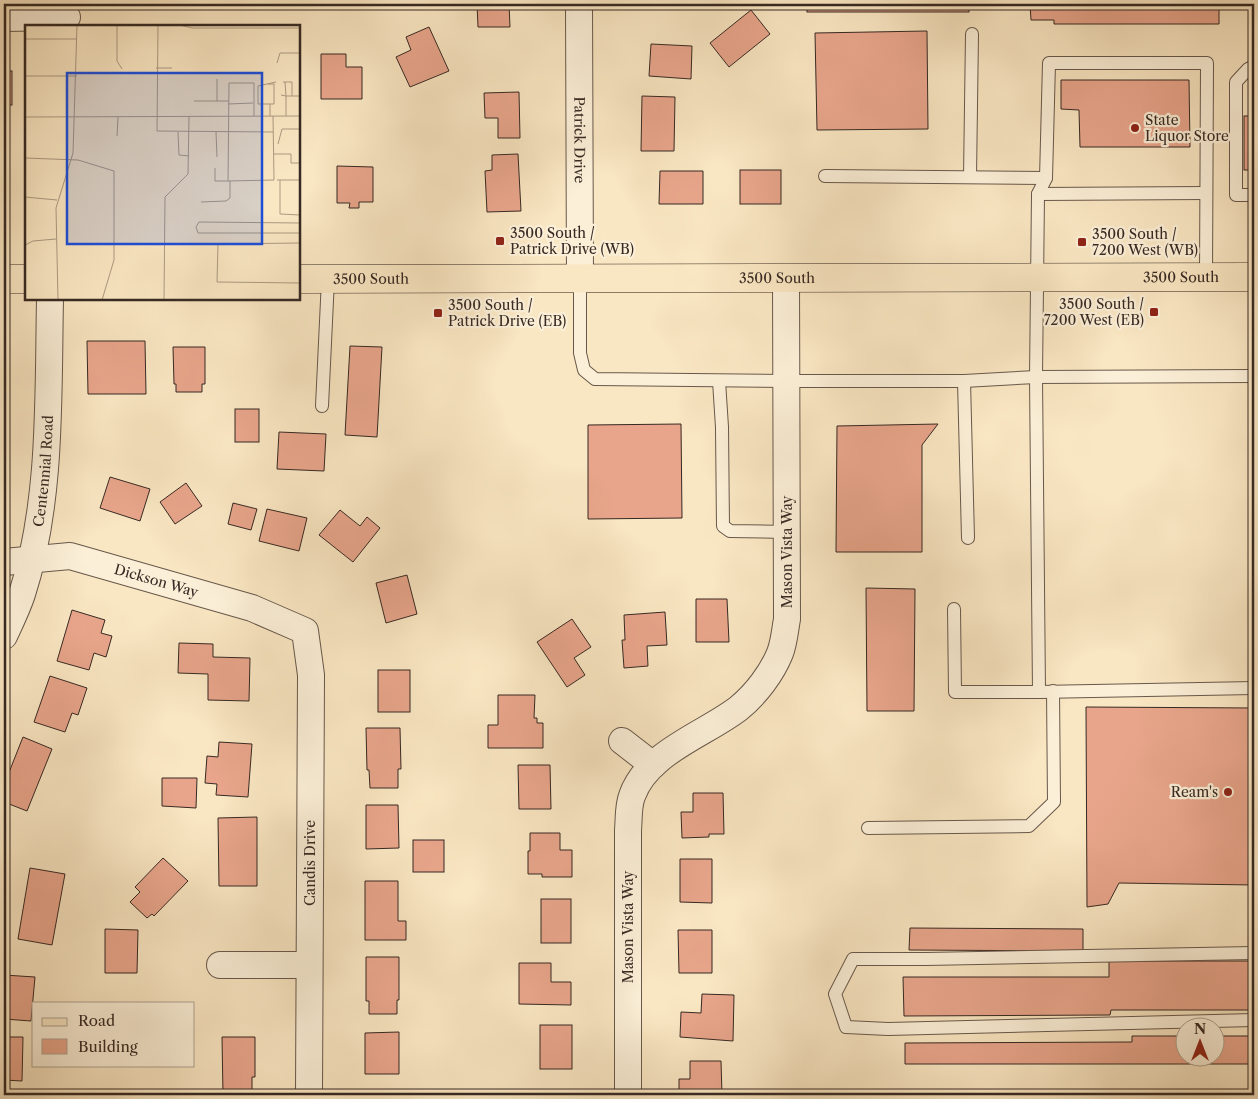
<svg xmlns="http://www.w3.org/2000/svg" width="1258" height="1099" viewBox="0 0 1258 1099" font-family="'Libre Caslon Text',serif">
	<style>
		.building { fill: #e8a58b; stroke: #372923 }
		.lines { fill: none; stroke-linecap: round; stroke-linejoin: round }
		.lane-casing { stroke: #68584b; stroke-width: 14 }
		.street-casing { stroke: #68584b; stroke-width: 28 }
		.primary-casing { stroke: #372923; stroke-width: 29 }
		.lane { stroke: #fbefd7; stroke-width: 12 }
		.street { stroke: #fbefd7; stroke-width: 26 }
		.primary { stroke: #f9e6c2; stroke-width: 28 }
		.poi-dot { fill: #8f2418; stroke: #fbefd7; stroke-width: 2 }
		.labels { text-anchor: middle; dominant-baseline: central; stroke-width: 4.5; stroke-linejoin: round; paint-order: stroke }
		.poi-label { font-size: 14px; fill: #372923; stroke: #fbefd7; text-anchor: start }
		.street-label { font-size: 14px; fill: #372923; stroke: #fbefd7 }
		.inset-road { fill: none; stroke: #ab9a82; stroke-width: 1 }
		.view { fill: #1d4ed8; fill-opacity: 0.15; stroke: #1d4ed8; stroke-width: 2.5 }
		.inset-edge { fill: none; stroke: #372923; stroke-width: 2.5 }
	</style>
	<rect width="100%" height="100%" fill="#f9e6c2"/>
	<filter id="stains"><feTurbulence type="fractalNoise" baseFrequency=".004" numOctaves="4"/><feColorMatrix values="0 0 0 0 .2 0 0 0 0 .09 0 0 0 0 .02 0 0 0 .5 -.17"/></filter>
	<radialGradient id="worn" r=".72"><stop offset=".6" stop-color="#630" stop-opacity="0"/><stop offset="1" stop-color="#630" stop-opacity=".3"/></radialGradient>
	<g class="building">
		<path d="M477 4H509L510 27H478Z"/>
		<rect x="807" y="4" width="162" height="8"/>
		<path d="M1030 4H1219V24H1054V20H1031Z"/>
		<path d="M751 10 770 34 729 67 710 43Z"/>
		<path d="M429 27 449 71 410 87 396 57 411 50 406 37Z"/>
		<path d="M927 31 928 129 817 130 815 33Z"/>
		<path d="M651 44 692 46 691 79 649 76Z"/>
		<path d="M321 54H346V67H362V99H321Z"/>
		<rect x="4" y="71" width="8" height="34"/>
		<path d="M1061 80H1189L1190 147H1080L1079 110 1061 109Z"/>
		<path d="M519 92 520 138H498V118H485L484 93Z"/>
		<path d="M642 96 675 97 674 151H641Z"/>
		<rect x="1244" y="116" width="10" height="54"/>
		<path d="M518 154 521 211 487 212 485 171 492 170V155Z"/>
		<path d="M337 166 373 167V202H359V208H349L350 203H337Z"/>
		<rect x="740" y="170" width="41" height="34"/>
		<path d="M660 171H703V204H659Z"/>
		<path d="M87 341H145L146 394H88Z"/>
		<path d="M350 346 382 347 377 437 345 435Z"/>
		<path d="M173 347H205V384H202V392H176V384H174Z"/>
		<rect x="235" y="409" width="24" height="33"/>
		<path d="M681 424 682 518 588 519V425Z"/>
		<path d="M938 424 922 445V552H836L837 426Z"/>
		<path d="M279 432 326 434 324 471 277 469Z"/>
		<path d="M110 477 150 489 140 521 100 508Z"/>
		<path d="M186 483 202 506 175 524 160 502Z"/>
		<path d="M233 503 257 509 251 530 228 524Z"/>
		<path d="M267 509 307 518 299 551 259 541Z"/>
		<path d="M340 510 360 526 367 517 380 528 353 562 319 535Z"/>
		<path d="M407 575 417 614 386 623 376 583Z"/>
		<path d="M866 588 915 589 914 711H867Z"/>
		<path d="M696 599H727L729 642H696Z"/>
		<path d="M72 610 105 620 101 633 112 636 106 657 94 653 89 670 57 661Z"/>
		<path d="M665 612 667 645 647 646 648 666 624 668 622 640H625L624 615Z"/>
		<path d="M572 619 591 647 574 658 585 675 567 687 537 642Z"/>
		<path d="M179 643 213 644V657L250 658 249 701 208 700V674L178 673Z"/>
		<rect x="378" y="670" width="32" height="42"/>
		<path d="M50 676 87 688 78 715 72 713 65 732 34 722Z"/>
		<path d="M498 695H535L534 718H537V723H543V748H488V725H498Z"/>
		<path d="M1086 707 1254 708V885L1119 883 1108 904 1087 907Z"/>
		<path d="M366 728H400L401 769H398V788H370L369 770H367Z"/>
		<path d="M23 737 52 749 27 811 4 802V785Z"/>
		<path d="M219 742 252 744 248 797 216 795 217 784 205 783 207 756 218 757Z"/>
		<path d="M518 765H550L551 809H519Z"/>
		<path d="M162 778H197L196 808 162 806Z"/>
		<path d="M693 793H723L724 834H709V837L682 838 681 812H693Z"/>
		<path d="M366 805H398L399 848 366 849Z"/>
		<path d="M257 817V886H219L218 818Z"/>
		<path d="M530 833H560V850H572V877H542V874H528V851H530Z"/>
		<rect x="413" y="840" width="31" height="32"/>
		<path d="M163 858 188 881 154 916 152 914 147 918 130 902 140 892 135 887Z"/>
		<path d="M680 859H712V903L680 902Z"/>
		<path d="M30 868 65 874 52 945 18 939Z"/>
		<path d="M365 881H398V921H406V940H365Z"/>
		<rect x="541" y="899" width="30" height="44"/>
		<path d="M910 928 1083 929V951L909 950Z"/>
		<path d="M105 929 138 930 137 973H105Z"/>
		<path d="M678 930H712V973H679Z"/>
		<path d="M366 957H399V1000H397V1014H369V1001H366Z"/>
		<path d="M1109 961H1254V1010H1111L1110 1015 904 1016 903 977H1109Z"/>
		<path d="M519 963H551V982H571V1005L519 1004Z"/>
		<path d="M4 975 35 977 31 1021 4 1019Z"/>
		<path d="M702 994 734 995 733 1041 680 1037 681 1012 701 1013Z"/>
		<rect x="540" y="1025" width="32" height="44"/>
		<path d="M399 1032V1074H365V1033Z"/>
		<path d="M1132 1036H1186V1056H1216V1036H1254V1064H905V1043L1132 1042Z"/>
		<path d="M4 1037H23L22 1081 4 1080Z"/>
		<path d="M222 1037H255V1077H252V1095H223Z"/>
		<path d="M690 1061H721L722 1095H679V1079H690Z"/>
		<path d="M558 1090V1095H525V1091Z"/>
	</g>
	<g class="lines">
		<defs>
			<g id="lane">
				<path d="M1254 66 1248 69 1236 82V195H1254"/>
				<path d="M825 176 1046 178"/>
				<path d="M970 177 972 34"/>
				<path d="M1038 194 1206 193"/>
				<path d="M1206 277 1207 63H1049L1046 178 1038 194 1036 377 1039 692 1254 688"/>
				<path d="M580 278V353L584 370 595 379 786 381H964L1036 377 1254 376"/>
				<path d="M719 381 722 427 723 526 730 531 787 532"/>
				<path d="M964 381 968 538"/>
				<path d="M322 406 328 279"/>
				<path d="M954 609 955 692H1039"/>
				<path d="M868 828 1029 826 1054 802 1053 691"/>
				<path d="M1254 953 926 959H853L835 994 846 1027 888 1029 1254 1020"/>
			</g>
			<g id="street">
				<path id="s1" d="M579 4 580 278"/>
				<path d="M4 18 67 17"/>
				<path id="s2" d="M4 562 70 556 252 608 305 631 311 675 309 1095"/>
				<path id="s3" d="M4 636C10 623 17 609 22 594 52 501 48 395 50 299"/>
				<path d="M622 741 653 765"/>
				<path d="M220 965H309"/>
				<path d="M628 1095V830C629 820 628 806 632 796 647 752 706 734 739 708 756 694 772 673 780 653 784 643 785 630 787 619L786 278"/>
			</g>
			<g id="primary">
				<path d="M4 279H26"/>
				<path id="s4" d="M299 279 1254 277"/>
			</g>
		</defs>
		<use href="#lane" class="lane-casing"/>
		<use href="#street" class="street-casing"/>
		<use href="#primary" class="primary-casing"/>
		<use href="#lane" class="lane"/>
		<use href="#street" class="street"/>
		<use href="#primary" class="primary"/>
	</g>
	<g class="poi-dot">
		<circle cx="1135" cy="128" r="5"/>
		<rect x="495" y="236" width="10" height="10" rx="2.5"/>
		<rect x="1077" y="237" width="10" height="10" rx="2.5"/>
		<rect x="1149" y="307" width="10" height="10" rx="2.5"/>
		<rect x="433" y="308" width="10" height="10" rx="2.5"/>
		<circle cx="1228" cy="792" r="5"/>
	</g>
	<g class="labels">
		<g class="poi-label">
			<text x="1145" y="120">State<tspan x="1145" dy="16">Liquor Store</tspan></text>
			<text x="510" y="233">3500 South /<tspan x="510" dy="16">Patrick Drive (WB)</tspan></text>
			<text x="1092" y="234">3500 South /<tspan x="1092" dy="16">7200 West (WB)</tspan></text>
			<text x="1144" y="304" text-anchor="end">3500 South /<tspan x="1144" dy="16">7200 West (EB)</tspan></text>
			<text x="448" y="305">3500 South /<tspan x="448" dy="16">Patrick Drive (EB)</tspan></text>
			<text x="1218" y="792" text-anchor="end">Ream's</text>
		</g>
		<g class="street-label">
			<text stroke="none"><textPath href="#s1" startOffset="136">Patrick Drive</textPath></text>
			<text stroke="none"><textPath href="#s4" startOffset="882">3500 South</textPath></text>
			<text stroke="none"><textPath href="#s4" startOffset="478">3500 South</textPath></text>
			<text stroke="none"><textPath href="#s4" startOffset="72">3500 South</textPath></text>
			<text stroke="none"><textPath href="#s3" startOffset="171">Centennial Road</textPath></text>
			<text transform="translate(787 552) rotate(-90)">Mason Vista Way</text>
			<text stroke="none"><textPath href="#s2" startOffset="156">Dickson Way</textPath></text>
			<text transform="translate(310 863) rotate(-90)">Candis Drive</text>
			<text transform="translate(628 927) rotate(-90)">Mason Vista Way</text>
		</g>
	</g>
	<g transform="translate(25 25)">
		<rect width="275" height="275" fill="#f9e6c2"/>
		<path class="inset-road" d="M92 0V36L97 44M133 0 132 106 248 107M155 0 167 3H275M0 14H52M252 38 255 28H275M131 43H147M0 51H52M258 57H267V71M243 59H249V79H245M256 70 261 71 260 57M169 76H204M192 76V54M203 79 228 78M229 91V58H204L203 156 249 155 248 91M245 91V79H233V61L251 57M261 91V71H275M0 92 275 91M153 107 154 130 164 131M191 107 192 132M92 111 93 92M253 119 257 104H275M249 129H266V138H275M0 133 53 135 89 146V235L77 275M190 143V156H203M252 155H275M255 155V189L275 190M0 172 32 175M176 177 201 176 205 173V156M275 198 174 197 171 202 173 208H275M275 218 193 219 192 257 275 258M0 220 8 216 31 214M33 275 31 183 48 128 52 0M139 275 140 172 163 149 164 91"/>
		<path class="view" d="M42 48H237V219H42Z"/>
		<rect width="275" height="275" class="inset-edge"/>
	</g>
	<rect width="1258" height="1099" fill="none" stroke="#f9e6c2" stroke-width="20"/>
	<rect x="5" y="5" width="1248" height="1089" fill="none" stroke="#372923" stroke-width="2.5"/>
	<rect x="10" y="10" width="1238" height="1079" fill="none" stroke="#372923"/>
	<rect x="32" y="1002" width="162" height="65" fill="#fbefd7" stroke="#ada08f"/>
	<rect x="42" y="1018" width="25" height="8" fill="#f9e6c2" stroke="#ada08f"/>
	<text x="78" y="1026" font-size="15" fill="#372923">Road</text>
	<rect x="42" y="1039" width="25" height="15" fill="#e8a58b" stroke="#ada08f"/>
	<text x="78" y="1052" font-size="15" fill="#372923">Building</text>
	<g transform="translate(1200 1042)"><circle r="24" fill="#fbefd7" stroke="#ada08f"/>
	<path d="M0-4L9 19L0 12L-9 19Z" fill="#8f2418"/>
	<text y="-8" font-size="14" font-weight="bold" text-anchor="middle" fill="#372923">N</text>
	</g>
	<rect width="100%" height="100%" filter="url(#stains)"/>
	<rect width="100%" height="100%" fill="url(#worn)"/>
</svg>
